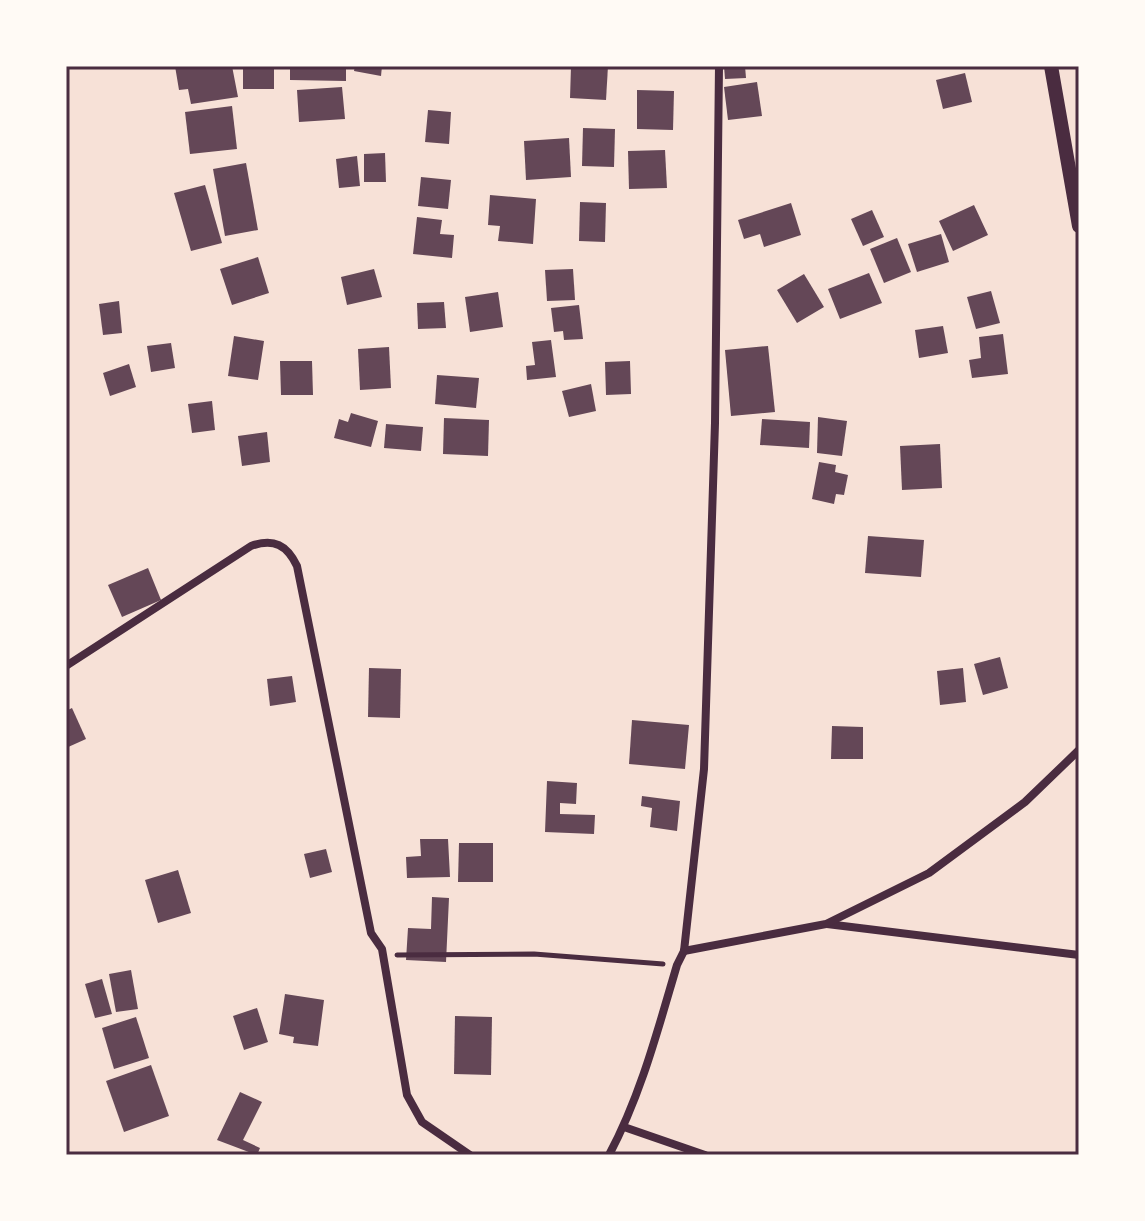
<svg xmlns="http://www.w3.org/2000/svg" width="1145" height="1221" viewBox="0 0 1145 1221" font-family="'Alegreya Sans',sans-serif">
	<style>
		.building { fill: #644757 }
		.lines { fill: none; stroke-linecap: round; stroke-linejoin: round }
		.path { stroke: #4a2c40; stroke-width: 5 }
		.minor { stroke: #4a2c40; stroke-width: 8 }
		.tertiary { stroke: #4a2c40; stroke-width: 14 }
		.neatline { fill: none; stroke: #4a2c40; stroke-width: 3 }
	</style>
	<rect width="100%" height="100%" fill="#f7e1d7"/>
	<g class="building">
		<path d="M175 66H232L238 97 191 104 188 89 179 90Z"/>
		<rect x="243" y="66" width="31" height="23"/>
		<path d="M290 66H346V81L290 80Z"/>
		<path d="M355 66H382L381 76 354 71Z"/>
		<path d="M571 66H608L606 100 570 98Z"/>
		<path d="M724 66H745L746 78 725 79Z"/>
		<path d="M965 73 972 102 943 109 936 80Z"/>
		<path d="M757 82 762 116 728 120 724 87Z"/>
		<path d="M342 87 345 119 299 122 297 90Z"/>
		<path d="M637 90 674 91 673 130 637 129Z"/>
		<path d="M232 106 237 149 190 154 185 112Z"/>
		<path d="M428 110 451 112 449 144 425 142Z"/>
		<path d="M583 128 615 129 614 167 582 166Z"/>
		<path d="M569 138 571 177 526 180 524 141Z"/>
		<path d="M665 150 667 188 629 189 628 151Z"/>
		<path d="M385 153 386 182H364V154Z"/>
		<path d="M357 156 360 186 339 188 336 159Z"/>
		<path d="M246 163 258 230 225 236 213 169Z"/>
		<path d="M421 177 451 180 448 209 418 206Z"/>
		<path d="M205 185 222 243 191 251 174 193Z"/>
		<path d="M490 195 536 199 533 244 498 241 500 226 488 225Z"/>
		<path d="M580 202 606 203 605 242 579 241Z"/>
		<path d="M791 203 801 235 764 247 760 234 744 239 738 220Z"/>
		<path d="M974 205 988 235 953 251 939 221Z"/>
		<path d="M872 210 884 237 863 246 851 219Z"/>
		<path d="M417 217 442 220 440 234 454 235 452 258 413 254Z"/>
		<path d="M941 234 949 262 917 272 908 244Z"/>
		<path d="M897 238 911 272 884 283 870 249Z"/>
		<path d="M258 257 269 293 232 305 220 269Z"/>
		<path d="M374 269 382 297 347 305 341 277Z"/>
		<path d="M573 269 575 300 547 301 545 270Z"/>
		<path d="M869 273 882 303 840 319 828 289Z"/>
		<path d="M804 274 824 307 797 323 777 290Z"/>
		<path d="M991 291 1000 323 976 329 967 297Z"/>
		<path d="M498 292 503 327 470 332 465 297Z"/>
		<path d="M119 301 122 333 103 335 99 304Z"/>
		<path d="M444 302 446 328 418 329 417 303Z"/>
		<path d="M579 305 583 339 564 340 563 331 554 332 551 308Z"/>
		<path d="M943 326 948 353 919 358 915 330Z"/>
		<path d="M1003 334 1008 374 972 378 969 360 981 358 979 337Z"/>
		<path d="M234 336 264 341 258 380 228 376Z"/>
		<path d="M551 340 556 377 527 380 526 366 535 365 532 342Z"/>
		<path d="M171 343 175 368 151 372 147 346Z"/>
		<path d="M768 346 775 412 731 416 725 350Z"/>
		<path d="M389 347 391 388 360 390 358 349Z"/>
		<path d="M280 361H312L313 395H281Z"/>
		<path d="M630 361 631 394 606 395 605 362Z"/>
		<path d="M129 364 136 387 110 396 103 373Z"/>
		<path d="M437 375 479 378 476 408 435 404Z"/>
		<path d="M591 384 596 411 569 417 562 391Z"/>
		<path d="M212 401 215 430 192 433 188 404Z"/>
		<path d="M351 413 378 421 371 447 334 438 339 419 348 422Z"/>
		<path d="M818 417 847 421 842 456 817 453Z"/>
		<path d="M444 418 489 420 488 456 443 454Z"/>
		<path d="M762 419 810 422 809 448 760 445Z"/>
		<path d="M386 424 423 427 421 451 384 448Z"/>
		<path d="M267 432 270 462 242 466 238 436Z"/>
		<path d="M940 444 942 488 902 490 900 446Z"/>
		<path d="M819 462 836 465 835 472 848 475 844 495 836 494 834 504 812 499Z"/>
		<path d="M868 536 924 540 921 577 865 573Z"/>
		<path d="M148 568 161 600 122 617 108 585Z"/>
		<path d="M1000 657 1008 688 983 695 974 664Z"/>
		<path d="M369 668 401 669 400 718 368 717Z"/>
		<path d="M963 668 966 702 940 705 937 671Z"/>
		<path d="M292 676 296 702 270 706 267 679Z"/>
		<path d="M72 708 86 739 66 748V711Z"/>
		<path d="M632 720 689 725 685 769 629 764Z"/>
		<path d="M832 726 863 727V759H831Z"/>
		<path d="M547 781 577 783 576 804 560 803V814L595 815 594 834 545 832Z"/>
		<path d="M642 796 680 801 677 831 650 827 652 808 641 806Z"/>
		<path d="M420 839H448L450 877 407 878 406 857 421 856Z"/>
		<path d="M459 843H493V882H458Z"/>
		<path d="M326 849 332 872 310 878 304 854Z"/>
		<path d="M178 870 191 913 158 923 145 880Z"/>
		<path d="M432 897 449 898 446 962 406 960 408 928 431 929Z"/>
		<path d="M131 970 138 1009 116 1012 109 974Z"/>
		<path d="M102 979 112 1014 95 1018 85 984Z"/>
		<path d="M285 994 324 1000 318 1046 293 1043 294 1037 279 1034Z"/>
		<path d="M257 1008 268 1042 244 1050 233 1016Z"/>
		<path d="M455 1016 492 1017 491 1075 454 1074Z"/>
		<path d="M136 1017 149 1058 114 1069 102 1028Z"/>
		<path d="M151 1065 169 1116 124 1132 106 1081Z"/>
		<path d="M240 1092 262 1102 243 1140 260 1148 257 1155 217 1140Z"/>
	</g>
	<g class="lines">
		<path class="path" d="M397 955 534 954 663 964"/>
		<g class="minor">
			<path d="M66 666 251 546C274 538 287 545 297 566L371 933 382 949 407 1095 422 1122 470 1155"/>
			<path d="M827 924 1079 955"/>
			<path d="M684 951 826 924 929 873 1025 802 1079 750"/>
			<path d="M624 1127 705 1155"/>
			<path d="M609 1155C641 1095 658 1029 677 965L684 951 704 769 715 423 719 66"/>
		</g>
		<path class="tertiary" d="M1051 66 1079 226"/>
	</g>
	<rect width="1145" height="1221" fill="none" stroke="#fffaf5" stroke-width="136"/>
	<rect x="68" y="68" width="1009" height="1085" class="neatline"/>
</svg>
